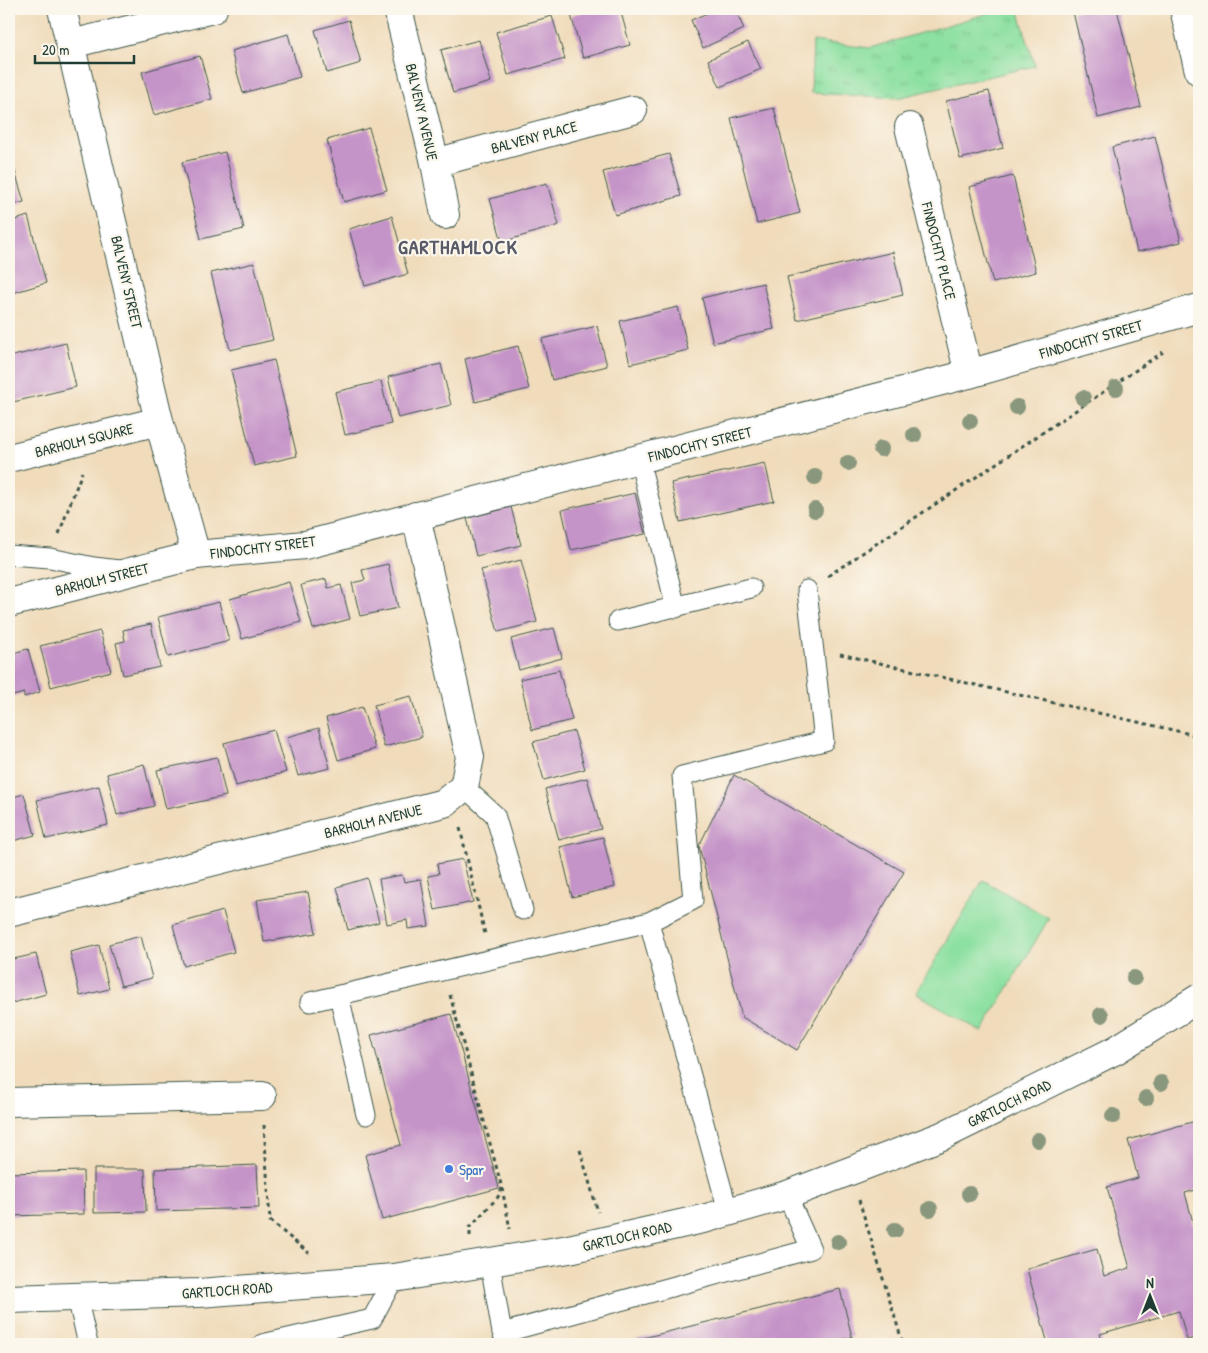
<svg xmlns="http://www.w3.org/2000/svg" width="1208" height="1353" viewBox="0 0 1208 1353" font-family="'Patrick Hand',sans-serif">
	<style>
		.grass { fill: url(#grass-tufts); stroke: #568e6a }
		.pitch { fill: #8ce0a1; stroke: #568e6a }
		.building { fill: #c493c8 }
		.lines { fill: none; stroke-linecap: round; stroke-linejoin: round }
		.lane-casing { stroke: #3e5548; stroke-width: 21 }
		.street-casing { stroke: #3e5548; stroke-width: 30 }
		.secondary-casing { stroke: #3e5548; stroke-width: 30 }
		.path { stroke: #3e5548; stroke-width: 3; stroke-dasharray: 4 4; stroke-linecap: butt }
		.lane { stroke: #fff; stroke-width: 19 }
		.street { stroke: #fff; stroke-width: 28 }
		.secondary { stroke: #fff; stroke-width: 28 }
		.tree { fill: #89977d }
		.shop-dot { fill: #3f7fe0; stroke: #fbf7ec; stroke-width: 2 }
		.labels { text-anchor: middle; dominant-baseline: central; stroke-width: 4.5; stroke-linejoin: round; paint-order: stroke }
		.street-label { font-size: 15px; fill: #1f3d34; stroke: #fbf7ec }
		.shop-label { font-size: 15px; fill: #366cbe; stroke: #fbf7ec; text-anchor: start }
		.district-label { font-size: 20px; font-weight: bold; letter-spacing: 1px; fill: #595b68; stroke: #fbf7ec }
	</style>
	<defs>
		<pattern id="grass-tufts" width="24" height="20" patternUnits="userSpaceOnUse" patternTransform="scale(1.25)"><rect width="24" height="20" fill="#8ce0a1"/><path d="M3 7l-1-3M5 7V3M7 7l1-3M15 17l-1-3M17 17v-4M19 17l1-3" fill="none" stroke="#78c18b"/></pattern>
	</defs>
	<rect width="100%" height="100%" fill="#fbf7ec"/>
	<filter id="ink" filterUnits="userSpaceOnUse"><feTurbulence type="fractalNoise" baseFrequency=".02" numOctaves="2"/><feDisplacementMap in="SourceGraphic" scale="10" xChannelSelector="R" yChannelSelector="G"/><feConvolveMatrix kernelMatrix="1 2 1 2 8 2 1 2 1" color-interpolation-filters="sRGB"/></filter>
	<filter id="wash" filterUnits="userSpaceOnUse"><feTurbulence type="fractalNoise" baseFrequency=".0096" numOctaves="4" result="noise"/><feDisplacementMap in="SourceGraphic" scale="20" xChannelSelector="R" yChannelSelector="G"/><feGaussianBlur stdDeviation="1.12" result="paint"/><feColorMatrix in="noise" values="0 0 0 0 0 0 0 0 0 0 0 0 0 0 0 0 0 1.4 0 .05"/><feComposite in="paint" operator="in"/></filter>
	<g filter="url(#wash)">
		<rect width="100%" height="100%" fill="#f0dcbb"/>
		<path class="grass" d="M1002 9H1018L1035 66 897 98 811 93 813 41 870 48Z"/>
		<path class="pitch" d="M983 880 1049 918 982 1032 916 993Z"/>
		<g id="blocks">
			<g class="building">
				<path d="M594 9H620L630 45 583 58 571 15Z"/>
				<path d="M717 9H735L744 29 703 48 691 20Z"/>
				<path d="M1086 9H1117L1141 107 1098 118 1073 12Z"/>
				<path d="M552 16 565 59 508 75 496 32Z"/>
				<path d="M349 20 361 63 327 73 315 30Z"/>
				<path d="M288 34 300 77 243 93 231 51Z"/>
				<path d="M479 40 491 82 453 93 441 50Z"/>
				<path d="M748 42 761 69 720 87 708 60Z"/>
				<path d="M200 56 212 99 154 115 142 72Z"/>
				<path d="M989 91 1003 148 960 159 946 101Z"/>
				<path d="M774 108 800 213 757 224 731 118Z"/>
				<path d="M369 128 387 190 344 202 327 140Z"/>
				<path d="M1155 136 1181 242 1137 252 1112 147Z"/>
				<path d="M9 151 24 202 9 206Z"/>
				<path d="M225 152 244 229 201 239 182 162Z"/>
				<path d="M669 154 681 196 615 215 603 172Z"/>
				<path d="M1013 176 1036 272 993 283 969 187Z"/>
				<path d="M547 183 559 225 502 242 490 199Z"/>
				<path d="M28 216 46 283 9 294V222Z"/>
				<path d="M392 216 408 274 365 286 349 229Z"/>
				<path d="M893 252 903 295 797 320 787 277Z"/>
				<path d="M254 263 273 340 230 350 211 273Z"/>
				<path d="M763 283 774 329 713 343 702 298Z"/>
				<path d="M678 307 688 350 630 364 620 321Z"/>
				<path d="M597 326 607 366 552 380 542 339Z"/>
				<path d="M66 343 76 387 9 403V357Z"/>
				<path d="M518 346 529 389 475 402 465 359Z"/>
				<path d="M274 360 297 456 254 466 231 370Z"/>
				<path d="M441 364 451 405 398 418 388 377Z"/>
				<path d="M381 381 391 424 345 435 335 392Z"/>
				<path d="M765 463 774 501 680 522 671 483Z"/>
				<path d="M635 493 645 534 571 550 562 510Z"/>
				<path d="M511 507 521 545 476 556 467 518Z"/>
				<path d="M521 560 537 622 498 632 481 570Z"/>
				<path d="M388 564 398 608 360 616 352 583 365 580 362 570Z"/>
				<path d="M326 579 328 588 341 585 350 619 313 629 301 585Z"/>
				<path d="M289 582 301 622 242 639 230 599Z"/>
				<path d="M219 602 229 641 168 657 158 617Z"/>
				<path d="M151 624 160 667 123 675 116 643 125 641 123 630Z"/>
				<path d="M554 628 562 658 519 670 511 639Z"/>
				<path d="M100 631 111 671 51 687 40 646Z"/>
				<path d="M28 649 40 692 24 697V693L9 697V654Z"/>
				<path d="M559 670 572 720 532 730 520 679Z"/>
				<path d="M411 696 422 737 384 747 374 705Z"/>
				<path d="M362 707 375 749 338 760 326 718Z"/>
				<path d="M319 728 330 768 298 776 287 737Z"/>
				<path d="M274 730 286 772 236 786 224 743Z"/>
				<path d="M574 731 585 769 544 780 533 742Z"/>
				<path d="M217 757 226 796 166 809 157 770Z"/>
				<path d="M144 764 154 806 117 815 107 774Z"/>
				<path d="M734 775 904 872 797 1050 742 1017 699 846Z"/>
				<path d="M587 778 601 829 559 840 545 789Z"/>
				<path d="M99 786 108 825 46 839 37 800Z"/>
				<path d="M24 794 35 835 9 842V798Z"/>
				<path d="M603 837 615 887 572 897 560 847Z"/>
				<path d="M463 859 473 902 435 910 428 876 439 874 437 864Z"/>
				<path d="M402 875 404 882 421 879 429 926 408 929 407 920 387 924 379 879Z"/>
				<path d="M367 878 379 922 348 930 337 887Z"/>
				<path d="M308 892 316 933 264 942 257 900Z"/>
				<path d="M223 911 234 952 184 966 173 925Z"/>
				<path d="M141 936 152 978 121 986 109 944Z"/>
				<path d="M99 945 109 989 80 996 70 952Z"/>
				<path d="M36 954 46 994 9 1004V960Z"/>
				<path d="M451 1014 499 1188 382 1220 365 1155 401 1145 371 1035Z"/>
				<path d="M1199 1120V1189L1185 1193 1199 1244V1337L1187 1340 1179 1311 1100 1334 1103 1344H1048L1027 1269 1097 1249 1104 1276 1130 1268 1107 1187 1138 1178 1128 1140Z"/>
				<path d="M257 1165 259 1208 156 1211 155 1169Z"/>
				<path d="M94 1169H145L146 1212 94 1213Z"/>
				<path d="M83 1171 84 1214 9 1216V1173Z"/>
				<path d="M840 1289 852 1337 824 1344H619Z"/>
			</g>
		</g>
	</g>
	<g filter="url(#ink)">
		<use href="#blocks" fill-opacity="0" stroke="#3e5548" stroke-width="1"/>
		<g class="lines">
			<defs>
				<g id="lane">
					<path d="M639 459 676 608"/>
					<path d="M9 555 50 558 94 567 119 570"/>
					<path d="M618 621 751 588"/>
					<path d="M464 787 495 815 523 910"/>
					<path d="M649 922 693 900 682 776 824 741 807 590"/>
					<path d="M339 995 366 1115"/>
					<path d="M310 1002 649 922 728 1211"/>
					<path d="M490 1263 502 1333 811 1249 787 1195"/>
					<path d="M77 1297 88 1344"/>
					<path d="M262 1344 372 1319 394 1278"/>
				</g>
				<g id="street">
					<path d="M62 9 159 421 196 555"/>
					<path d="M398 9 435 163 445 215"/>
					<path d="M1184 9 1199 71"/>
					<path d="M71 44 213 9"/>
					<path d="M909 127 969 374"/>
					<path d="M435 163 633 110"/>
					<path d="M9 458 159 421"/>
					<path d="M9 603 196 555 305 545 969 374 1199 308"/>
					<path d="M9 913 444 803 464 787 470 757 416 516"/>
					<path d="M9 1102 262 1096"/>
				</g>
				<path id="secondary" d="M9 1299 199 1293 394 1278 569 1249 707 1218 787 1195 942 1136 1116 1050 1199 998"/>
			</defs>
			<use href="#lane" class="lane-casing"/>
			<use href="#street" class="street-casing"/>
			<use href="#secondary" class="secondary-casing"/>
			<g class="path">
				<path d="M59 534 82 472"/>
				<path d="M828 576 1163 352"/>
				<path d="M840 654 1199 736"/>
				<path d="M460 828 485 934"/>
				<path d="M450 995 502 1188 510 1229"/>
				<path d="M264 1125 270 1221 309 1253"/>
				<path d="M580 1150 598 1212"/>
				<path d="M859 1200 903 1344"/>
				<path d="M470 1236V1227L498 1197 502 1188"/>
			</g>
			<use href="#lane" class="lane"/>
			<use href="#street" class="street"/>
			<use href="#secondary" class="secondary"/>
		</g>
		<g class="tree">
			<circle cx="1116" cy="388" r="8"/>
			<circle cx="1083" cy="398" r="8"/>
			<circle cx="1017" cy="407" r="8"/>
			<circle cx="970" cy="421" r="8"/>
			<circle cx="914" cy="435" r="8"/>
			<circle cx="881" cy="449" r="8"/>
			<circle cx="848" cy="463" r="8"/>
			<circle cx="815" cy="477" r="8"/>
			<circle cx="815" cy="510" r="8"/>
			<circle cx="1134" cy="978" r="8"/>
			<circle cx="1101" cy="1015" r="8"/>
			<circle cx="1161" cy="1083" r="8"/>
			<circle cx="1146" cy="1098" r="8"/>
			<circle cx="1113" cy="1116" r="8"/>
			<circle cx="1038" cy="1140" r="8"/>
			<circle cx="969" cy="1194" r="8"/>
			<circle cx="930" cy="1209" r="8"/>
			<circle cx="895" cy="1230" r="8"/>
			<circle cx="838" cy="1242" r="8"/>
		</g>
	</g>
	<circle class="shop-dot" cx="449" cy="1169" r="5"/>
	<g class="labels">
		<g class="street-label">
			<text transform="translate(422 112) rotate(77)">BALVENY AVENUE</text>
			<text transform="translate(534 137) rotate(-15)">BALVENY PLACE</text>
			<text transform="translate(939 251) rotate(76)">FINDOCHTY PLACE</text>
			<text transform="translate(127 282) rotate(77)">BALVENY STREET</text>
			<text transform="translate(1091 339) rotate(-16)">FINDOCHTY STREET</text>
			<text transform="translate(84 440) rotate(-14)">BARHOLM SQUARE</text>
			<text transform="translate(700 444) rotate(-14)">FINDOCHTY STREET</text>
			<text transform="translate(263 547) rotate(-7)">FINDOCHTY STREET</text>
			<text transform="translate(102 579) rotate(-14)">BARHOLM STREET</text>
			<text transform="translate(373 821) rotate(-14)">BARHOLM AVENUE</text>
			<text transform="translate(1009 1103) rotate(-26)">GARTLOCH ROAD</text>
			<text transform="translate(627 1236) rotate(-13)">GARTLOCH ROAD</text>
			<text transform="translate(227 1290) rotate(-4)">GARTLOCH ROAD</text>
		</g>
		<g class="shop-label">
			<text x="459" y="1169">Spar</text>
		</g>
		<g class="district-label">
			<text x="458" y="246">GARTHAMLOCK</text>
		</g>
	</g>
	<rect width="1208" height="1353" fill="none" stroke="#fbf7ec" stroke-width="30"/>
	<g transform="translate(1150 1296)" stroke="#fbf7ec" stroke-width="4" paint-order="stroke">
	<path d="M0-4L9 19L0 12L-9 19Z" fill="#1f3d34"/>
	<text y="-8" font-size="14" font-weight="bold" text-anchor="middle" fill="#1f3d34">N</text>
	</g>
	<path d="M35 55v8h99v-8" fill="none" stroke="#1f3d34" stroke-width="2.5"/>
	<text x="42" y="55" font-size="15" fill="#1f3d34" stroke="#fbf7ec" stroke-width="4" paint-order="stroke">20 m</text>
</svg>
